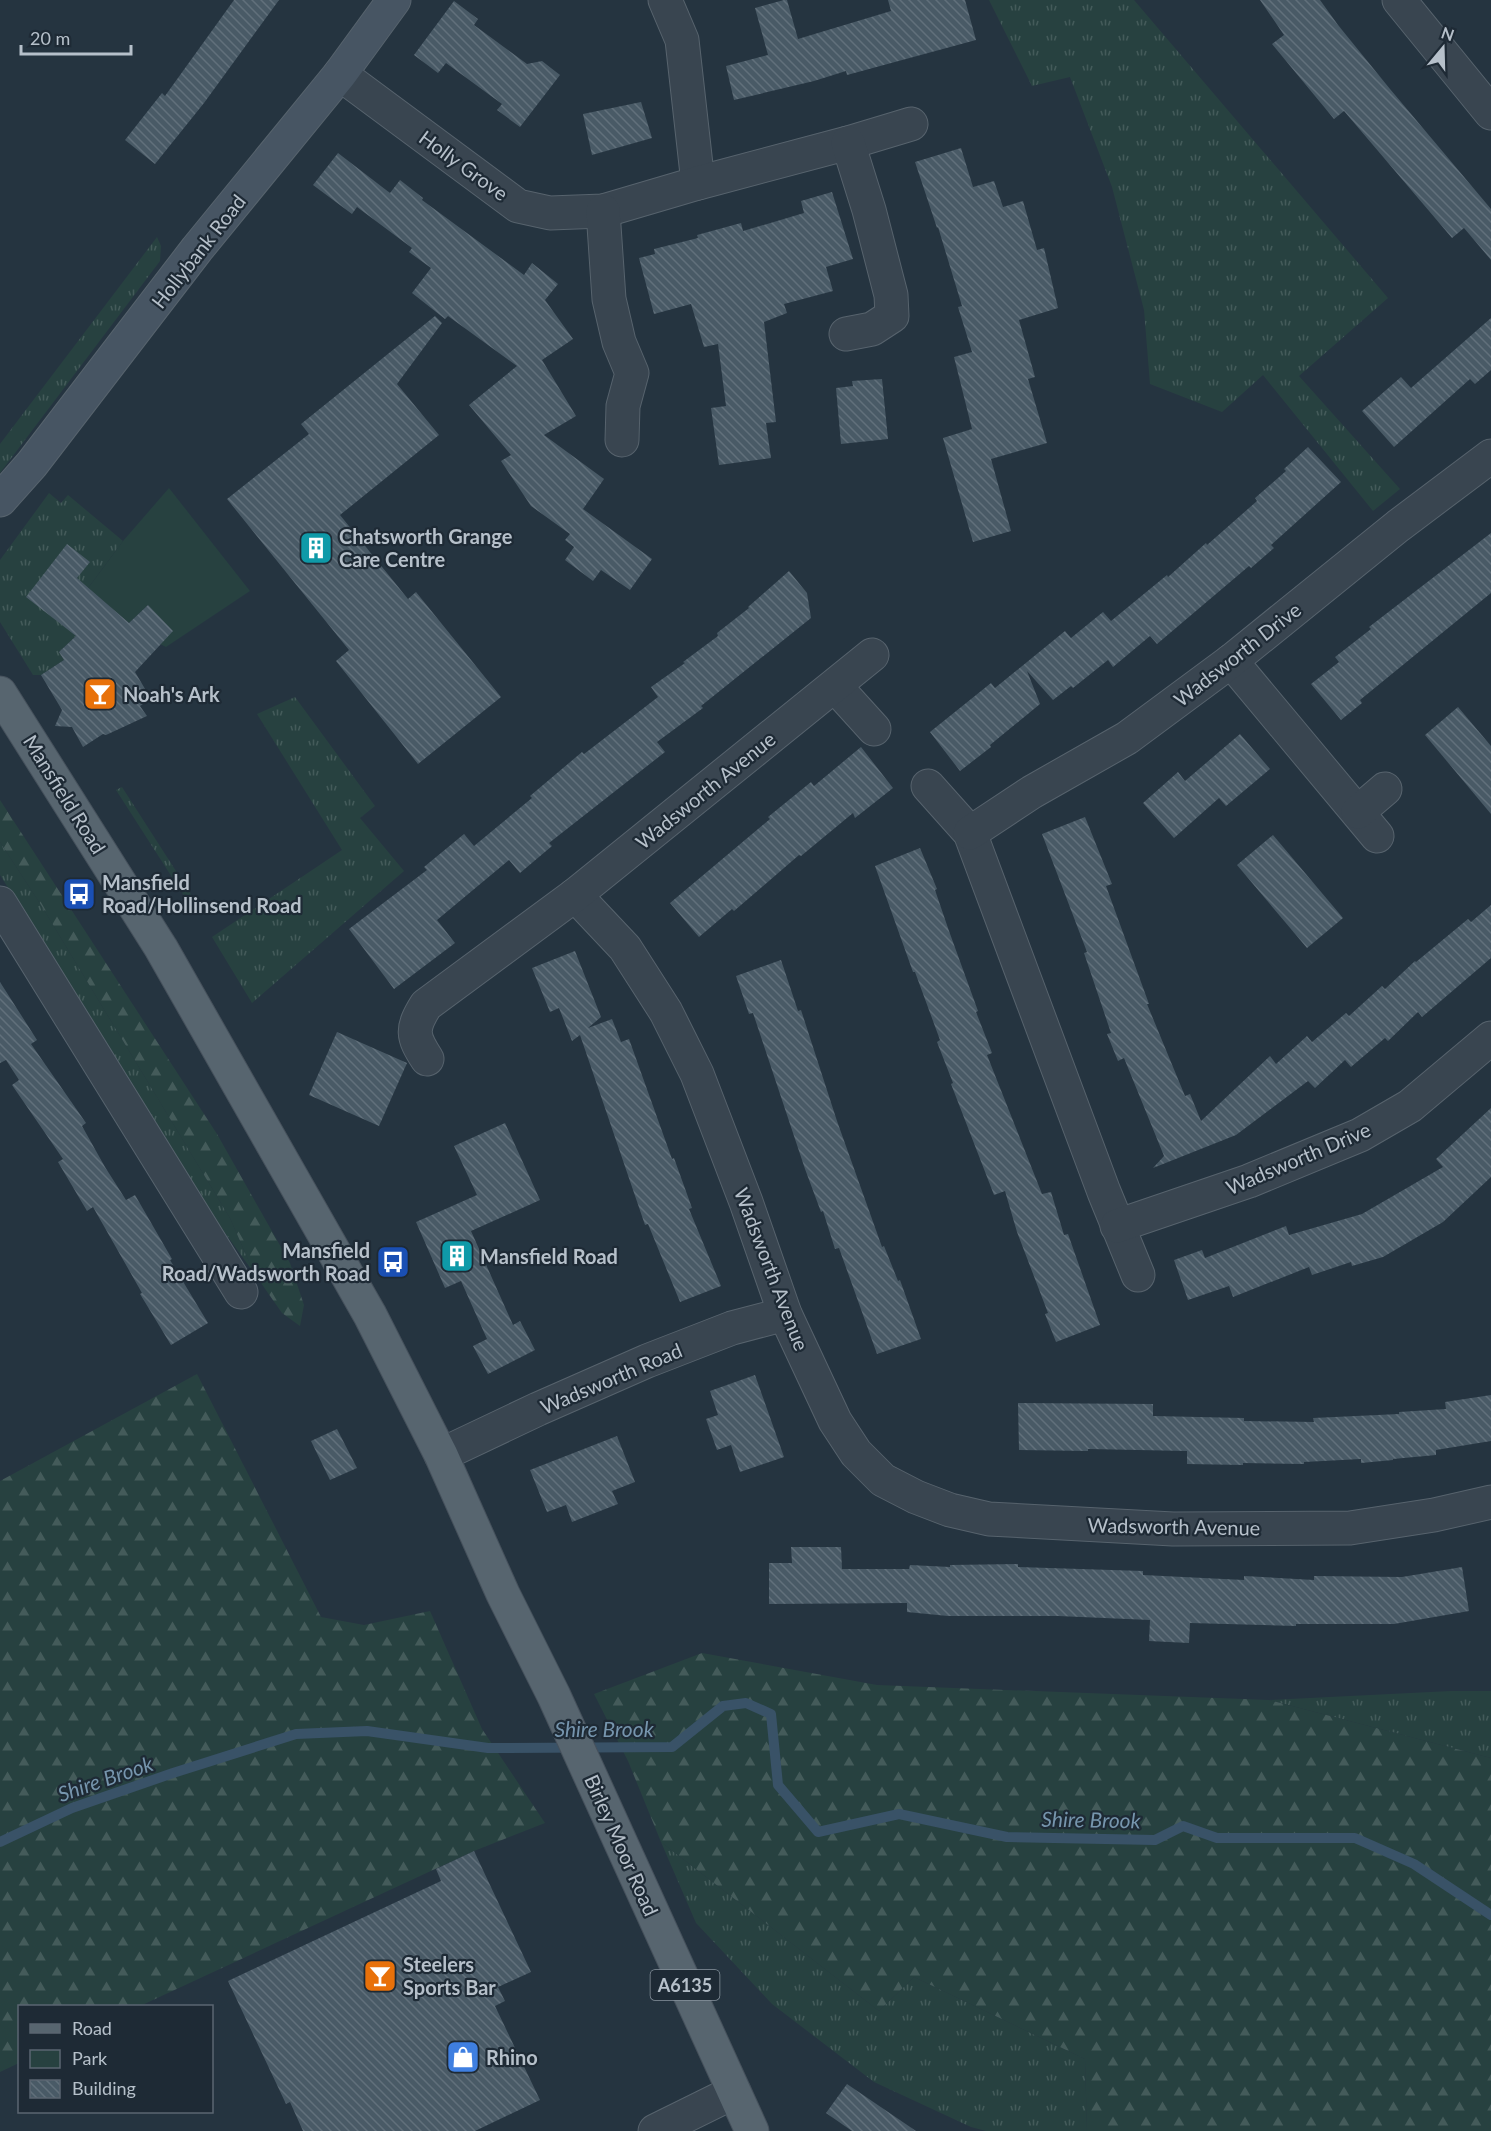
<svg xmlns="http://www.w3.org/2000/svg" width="1491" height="2131" viewBox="0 0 1491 2131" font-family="Lato,sans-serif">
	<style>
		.grass { fill: url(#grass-tufts) }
		.forest { fill: url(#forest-firs) }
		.park { fill: #274140 }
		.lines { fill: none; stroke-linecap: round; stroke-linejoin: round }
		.stream { stroke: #395267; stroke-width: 10 }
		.building { fill: url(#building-back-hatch) }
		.street-casing { stroke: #57636d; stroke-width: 35 }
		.secondary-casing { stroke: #57636d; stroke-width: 35 }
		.primary-casing { stroke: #46515c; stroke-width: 35 }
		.street { stroke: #394550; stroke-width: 33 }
		.secondary { stroke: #475563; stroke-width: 33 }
		.primary { stroke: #57656f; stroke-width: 33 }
		.labels { text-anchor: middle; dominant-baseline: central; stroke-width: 4.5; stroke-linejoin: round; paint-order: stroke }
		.shield { fill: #1e2a35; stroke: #88939d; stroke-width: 1.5 }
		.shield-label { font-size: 18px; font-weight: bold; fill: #b6c0ca }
		.street-label { font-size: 20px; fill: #b6c0ca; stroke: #1e2a35 }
		.poi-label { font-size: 20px; font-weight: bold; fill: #b6c0ca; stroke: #1e2a35; text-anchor: start }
		.water-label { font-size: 21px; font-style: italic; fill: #7695ad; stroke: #1e2a35 }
	</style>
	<defs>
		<pattern id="grass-tufts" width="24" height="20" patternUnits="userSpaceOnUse" patternTransform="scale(1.5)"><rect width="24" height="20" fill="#274140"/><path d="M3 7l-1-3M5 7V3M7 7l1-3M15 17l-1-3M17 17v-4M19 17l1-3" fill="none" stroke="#445b5a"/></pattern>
		<pattern id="forest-firs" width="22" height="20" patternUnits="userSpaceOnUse" patternTransform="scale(1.5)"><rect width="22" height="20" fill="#274140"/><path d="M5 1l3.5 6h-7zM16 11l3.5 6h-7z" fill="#445b5a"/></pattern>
		<pattern id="building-back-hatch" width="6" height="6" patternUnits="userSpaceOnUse" patternTransform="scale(1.5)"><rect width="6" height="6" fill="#495a66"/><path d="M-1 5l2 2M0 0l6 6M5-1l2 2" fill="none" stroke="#61707b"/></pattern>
	</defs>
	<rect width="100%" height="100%" fill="#253440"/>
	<g class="grass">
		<path d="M989 0H1134L1388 298 1299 376 1400 489 1373 511 1263 375 1222 412 1150 384 1144 310 1112 187 1070 77 1032 86Z"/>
		<path d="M157 237 161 246 160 261 0 473V444Z"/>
		<path d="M49 493 61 503 68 495 123 541 88 588 61 617 76 636 59 652 64 660 41 675H33L0 622V560Z"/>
		<path d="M295 697 375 806 360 818 404 871 252 1003 212 937 342 850 257 714Z"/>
		<path d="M122 787 192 896 186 899 116 790Z"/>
		<path d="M0 842 41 905 230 1218 254 1273 212 1215 0 875Z"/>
		<path d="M1451 1691H1491V1758L1269 1700Z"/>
		<path d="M661 1842 879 2011 914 1977 1085 2059 1087 2131H986L971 2127 874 2082 772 2004 696 1923Z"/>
	</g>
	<g class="forest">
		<path d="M0 800 217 1134 290 1263 304 1305 300 1326 282 1313 254 1273 230 1218 41 905 0 842Z"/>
		<path d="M197 1374 321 1617 364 1625 430 1611 482 1729 545 1823 474 1851 140 2006H20L19 2063 0 2072V1481Z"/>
		<path d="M702 1653 877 1685 1269 1700 1491 1758V2131H1087L1085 2059 914 1977 879 2011 661 1842 628 1761 594 1694Z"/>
	</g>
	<path class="park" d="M169 488 250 591 166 647 160 644 148 605 129 623 88 588 123 541Z"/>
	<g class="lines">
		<path class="stream" d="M0 1842 72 1808 173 1773 296 1734 367 1731 488 1748 672 1747 723 1706 746 1703 771 1714 778 1785 818 1832 899 1814 1007 1837 1155 1840 1183 1826 1217 1838H1355L1414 1864 1491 1915"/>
	</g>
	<g class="building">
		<path d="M234 0H279L204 103 155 164 125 140 162 93 165 96Z"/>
		<path d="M784 0H787L798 39 891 11 888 0H965L976 40 847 75 846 71 814 81 734 100 726 66 768 55 755 8Z"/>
		<path d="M1260 0H1320L1338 25 1390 89 1491 209V260L1464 228 1452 238 1344 111 1334 119 1272 44 1284 35Z"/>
		<path d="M454 1 478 19 474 25 527 64 542 61 560 75 520 127 497 110 502 104 446 63 438 73 414 55Z"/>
		<path d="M641 102 652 138 592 155 583 114Z"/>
		<path d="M961 148 973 187 994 181 1003 207 1023 201 1037 250 1044 248 1058 308 1019 320 1035 377 1028 379 1047 443 991 459 1011 531 973 542 943 438 972 429 954 357 972 352 958 307 962 306 938 227 937 228 915 162Z"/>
		<path d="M338 153 390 193 400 180 423 198 422 200 524 275 532 263 558 284 545 300 573 339 542 360 576 416 544 435 604 479 583 509 652 559 630 590 601 570 593 581 565 560 574 547 565 540 570 534 531 506 501 461 511 455 469 405 517 366 448 316 445 319 412 293 431 268 409 252 412 248 357 207 352 214 313 185Z"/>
		<path d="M832 192 853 259 826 267 833 291 784 304 787 313 764 322 776 422 766 423 771 458 719 465 711 408 726 406 718 344 704 347 691 304 654 314 639 258 655 254 654 249 698 238 697 235 741 223 743 231 804 213 801 201Z"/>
		<path d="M435 316 442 323 397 384 439 435 340 515 408 599 416 592 501 697 418 764 336 661 349 650 227 499 309 434 301 424Z"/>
		<path d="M1491 318V370L1475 384 1470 379 1394 447 1362 411 1401 377 1411 388Z"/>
		<path d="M882 379 888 439 841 444 836 388 853 386 852 381Z"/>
		<path d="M1308 447 1341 482 1271 545 1274 548 1251 568 1249 566 1157 644 1150 636 1113 667 1108 660 1073 688 1071 686 1053 700 1027 671 1040 704 990 745 991 747 960 771 930 732 991 683 995 688 1065 631 1071 638 1103 612 1111 621 1167 575 1168 577 1206 543 1207 545 1257 501 1255 498 1286 471 1284 469Z"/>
		<path d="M1491 533V593L1360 700 1362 703 1341 720 1311 684 1339 662 1335 657 1371 629 1369 627Z"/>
		<path d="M67 544 90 562 77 578 129 623 148 605 173 631 135 672 151 699 140 706 147 716 106 735 103 734 83 747 72 727 55 726 62 710 41 675 64 660 59 652 76 636 26 597Z"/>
		<path d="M789 571 807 593 811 618 701 706 703 708 657 742 665 752 549 843 552 846 520 873 509 860 437 920 455 943 394 989 349 929 427 870 424 867 464 834 474 846 532 798 530 796 582 752 584 754 658 697 651 687 685 663 683 662 718 636 717 633 749 608 748 607Z"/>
		<path d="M1458 707 1491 746V814L1425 735Z"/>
		<path d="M1240 734 1270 769 1226 806 1219 798 1174 838 1143 803 1178 772 1185 781Z"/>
		<path d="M861 747 893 788 855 818 853 813 801 856 799 855 734 911 732 909 699 937 670 903 770 819 768 817 811 782 814 786Z"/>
		<path d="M1085 817 1112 884 1106 886 1149 1004H1147L1185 1096 1190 1094 1201 1121 1270 1056 1276 1064 1307 1036 1312 1042 1346 1013 1349 1016 1382 986 1385 989 1415 961 1416 962 1468 919 1471 922 1491 905V958L1422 1017 1418 1012 1388 1041 1385 1038 1351 1067 1345 1060 1315 1088 1308 1081 1236 1135 1153 1168 1164 1156 1124 1058 1118 1061 1107 1034 1111 1033 1084 953 1087 952 1042 834Z"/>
		<path d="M1273 835 1343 918 1307 948 1237 865Z"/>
		<path d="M920 848 937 889 935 890 949 931 978 1011 976 1012 992 1053 987 1055 1042 1194 1051 1192 1064 1235 1068 1234 1100 1325 1056 1342 1045 1314 1048 1313 1017 1232 1005 1191 994 1195 951 1084 953 1083 937 1042 940 1040 915 972H913L875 866Z"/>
		<path d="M575 951 601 1017 588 1028 612 1019 621 1042 629 1039 672 1159 674 1158 692 1208 689 1209 721 1286 680 1302 648 1224 645 1225 580 1035 572 1041 559 1008 550 1012 532 968Z"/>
		<path d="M781 960 798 1011 801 1010 837 1121 882 1247 884 1246 898 1281 900 1280 921 1339 877 1354 839 1248 835 1249 823 1211 821 1212 805 1169 753 1013 749 1014 736 976Z"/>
		<path d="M0 982 37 1040 31 1044 86 1123 82 1126 105 1167 126 1200 135 1195 172 1259 170 1260 208 1323 171 1345 140 1294 142 1293 93 1207 87 1211 58 1162 63 1159 12 1085 19 1080 6 1060 0 1063Z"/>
		<path d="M337 1032 407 1063 379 1126 309 1095Z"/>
		<path d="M1491 1108V1177L1443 1222 1383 1257 1352 1266 1351 1262 1312 1275 1309 1267 1233 1297 1229 1286 1188 1300 1174 1260 1202 1250 1205 1258 1286 1226 1289 1235 1362 1214 1443 1167 1436 1159Z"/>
		<path d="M505 1123 540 1200 471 1231 513 1325 520 1321 535 1350 488 1374 473 1346 487 1339 461 1281 445 1288 416 1222 477 1195 454 1146Z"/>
		<path d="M755 1375 784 1457 740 1472 731 1445 717 1450 706 1419 718 1415 710 1391Z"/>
		<path d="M1491 1395V1441L1436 1450V1455L1393 1459V1460L1361 1463V1459L1304 1462V1464L1243 1463V1465L1187 1464V1451L1088 1449V1451L1019 1450 1018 1403 1153 1404V1416L1244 1418V1421L1314 1422 1313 1418 1399 1414V1412L1446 1409 1445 1402Z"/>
		<path d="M337 1429 357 1468 330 1480 311 1441Z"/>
		<path d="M617 1436 635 1482 612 1491 618 1504 572 1522 566 1505 547 1512 530 1470Z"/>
		<path d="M791 1547H841L842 1569H909L910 1565 950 1567V1565L1018 1564V1567L1143 1571V1575L1244 1580V1576L1314 1580V1576L1402 1577 1462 1567 1469 1611 1394 1624H1296V1626L1190 1623 1189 1643 1149 1641 1150 1620 1058 1616H948L907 1612V1603L769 1604V1563H792Z"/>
		<path d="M474 1851 531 1972 498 1987 505 2001 495 2006 540 2100 475 2131H303L290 2102 286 2104 228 1981 441 1881 436 1869Z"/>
		<path d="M847 2084 916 2131H852L826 2113Z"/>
	</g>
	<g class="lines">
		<defs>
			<g id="street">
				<path d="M665 0 682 40 698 183"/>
				<path d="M1399 0 1491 113"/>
				<path d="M340 74 518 206 550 213 603 211 698 183 848 143 911 124"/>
				<path d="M603 211 609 299 619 342 632 373 623 406 622 440"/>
				<path d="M846 334 872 329 892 316 891 295 869 210 848 143"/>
				<path d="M1231 661 1377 836"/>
				<path d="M835 686 874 729"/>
				<path d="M928 786 970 833 1104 1192 1138 1275"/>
				<path d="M1358 812 1385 789"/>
				<path d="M970 833 1032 792 1127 738 1231 661 1398 526 1491 456"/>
				<path d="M575 895 625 948 666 1012 697 1074 746 1202 785 1314 835 1421 856 1453 883 1480 916 1497 950 1510 989 1519 1173 1529 1350 1528 1434 1515 1491 1502"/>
				<path d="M0 903 241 1292"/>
				<path d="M427 1059C412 1036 411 1029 426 1005L575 895 872 655"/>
				<path d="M1117 1226 1249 1181 1360 1135 1410 1106 1491 1038"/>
				<path d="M441 1455 538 1409 647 1361 732 1328 785 1314"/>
				<path d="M655 2131 734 2092"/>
			</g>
			<path id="secondary" d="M0 500 32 464 197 249 340 74 394 0"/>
			<path id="primary" d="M0 693 161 948 370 1315 441 1455 503 1594 554 1696 752 2131"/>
		</defs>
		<use href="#street" class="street-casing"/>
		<use href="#secondary" class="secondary-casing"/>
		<use href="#primary" class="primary-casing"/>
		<use href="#street" class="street"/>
		<use href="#secondary" class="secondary"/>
		<use href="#primary" class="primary"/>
	</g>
	<defs>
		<symbol id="building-square" viewBox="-11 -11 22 22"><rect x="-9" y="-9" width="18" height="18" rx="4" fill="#0f9aa8" stroke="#1e2a35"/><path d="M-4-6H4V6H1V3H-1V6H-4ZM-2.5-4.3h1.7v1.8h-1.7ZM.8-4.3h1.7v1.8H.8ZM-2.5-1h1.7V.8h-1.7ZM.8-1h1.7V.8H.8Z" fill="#fff"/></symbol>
		<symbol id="bar-square" viewBox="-11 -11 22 22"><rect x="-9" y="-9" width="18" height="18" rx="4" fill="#e8710a" stroke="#1e2a35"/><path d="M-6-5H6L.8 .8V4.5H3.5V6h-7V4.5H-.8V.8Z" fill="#fff"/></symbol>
		<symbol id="bus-square" viewBox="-11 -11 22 22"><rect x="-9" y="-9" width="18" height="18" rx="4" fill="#1a4fb4" stroke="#1e2a35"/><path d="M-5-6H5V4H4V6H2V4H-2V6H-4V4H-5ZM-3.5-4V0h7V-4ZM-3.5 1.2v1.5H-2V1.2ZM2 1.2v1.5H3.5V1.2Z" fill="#fff"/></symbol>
		<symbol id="shop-square" viewBox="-11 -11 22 22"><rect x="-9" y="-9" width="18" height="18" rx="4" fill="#3f7fe0" stroke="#1e2a35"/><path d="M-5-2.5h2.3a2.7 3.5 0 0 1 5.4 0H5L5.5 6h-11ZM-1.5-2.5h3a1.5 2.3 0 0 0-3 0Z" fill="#fff"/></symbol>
	</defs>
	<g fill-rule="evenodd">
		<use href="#building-square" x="297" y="529" width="38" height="38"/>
		<use href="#bar-square" x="81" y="675" width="38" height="38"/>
		<use href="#bus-square" x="60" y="875" width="38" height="38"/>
		<use href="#building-square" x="438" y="1237" width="38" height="38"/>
		<use href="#bus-square" x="374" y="1243" width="38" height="38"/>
		<use href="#bar-square" x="361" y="1957" width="38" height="38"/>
		<use href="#shop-square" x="444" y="2038" width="38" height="38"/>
	</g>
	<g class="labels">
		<rect class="shield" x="650.5" y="1970" width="69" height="30" rx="4.5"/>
		<g class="shield-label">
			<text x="685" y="1985">A6135</text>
		</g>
		<g class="street-label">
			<text transform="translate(464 165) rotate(36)">Holly Grove</text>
			<text transform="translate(198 251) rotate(-52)">Hollybank Road</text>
			<text transform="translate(1237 654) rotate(-38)">Wadsworth Drive</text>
			<text transform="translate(705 790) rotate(-39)">Wadsworth Avenue</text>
			<text transform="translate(65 794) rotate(58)">Mansfield Road</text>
			<text transform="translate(1298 1158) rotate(-23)">Wadsworth Drive</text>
			<text transform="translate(772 1269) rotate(69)">Wadsworth Avenue</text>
			<text transform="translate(611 1378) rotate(-23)">Wadsworth Road</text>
			<text transform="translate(1174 1526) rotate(1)">Wadsworth Avenue</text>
			<text transform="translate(622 1845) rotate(66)">Birley Moor Road</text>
		</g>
		<g class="poi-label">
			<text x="339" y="536">Chatsworth Grange<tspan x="339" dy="23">Care Centre</tspan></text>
			<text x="123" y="694">Noah's Ark</text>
			<text x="102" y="882">Mansfield<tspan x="102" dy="23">Road/Hollinsend Road</tspan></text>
			<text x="370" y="1250" text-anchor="end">Mansfield<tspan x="370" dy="23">Road/Wadsworth Road</tspan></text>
			<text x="480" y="1256">Mansfield Road</text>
			<text x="403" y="1964">Steelers<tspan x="403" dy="23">Sports Bar</tspan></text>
			<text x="486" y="2057">Rhino</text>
		</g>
		<g class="water-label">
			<text x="604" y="1728">Shire Brook</text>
			<text transform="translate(105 1778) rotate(-19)">Shire Brook</text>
			<text transform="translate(1091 1819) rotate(1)">Shire Brook</text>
		</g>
	</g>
	<rect x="18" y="2005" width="195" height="108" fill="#1e2a35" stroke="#5b6671" stroke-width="1.5"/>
	<rect x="30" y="2024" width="30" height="9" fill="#57656f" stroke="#5b6671" stroke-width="1.5"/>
	<text x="72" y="2035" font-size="18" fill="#b6c0ca">Road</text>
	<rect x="30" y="2050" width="30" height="18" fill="#274140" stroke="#5b6671" stroke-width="1.5"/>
	<text x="72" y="2065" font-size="18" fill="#b6c0ca">Park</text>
	<rect x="30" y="2080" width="30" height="18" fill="url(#building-back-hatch)" stroke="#5b6671" stroke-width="1.5"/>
	<text x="72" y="2095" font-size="18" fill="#b6c0ca">Building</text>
	<g transform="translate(1443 48) rotate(19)" stroke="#1e2a35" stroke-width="4.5" paint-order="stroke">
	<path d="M0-4.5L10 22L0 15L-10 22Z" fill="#b6c0ca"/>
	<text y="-9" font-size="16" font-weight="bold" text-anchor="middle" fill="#b6c0ca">N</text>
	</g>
	<path d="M21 45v9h110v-9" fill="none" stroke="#b6c0ca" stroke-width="3"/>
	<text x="30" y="45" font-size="18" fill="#b6c0ca" stroke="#1e2a35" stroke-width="4.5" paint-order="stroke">20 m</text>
</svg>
